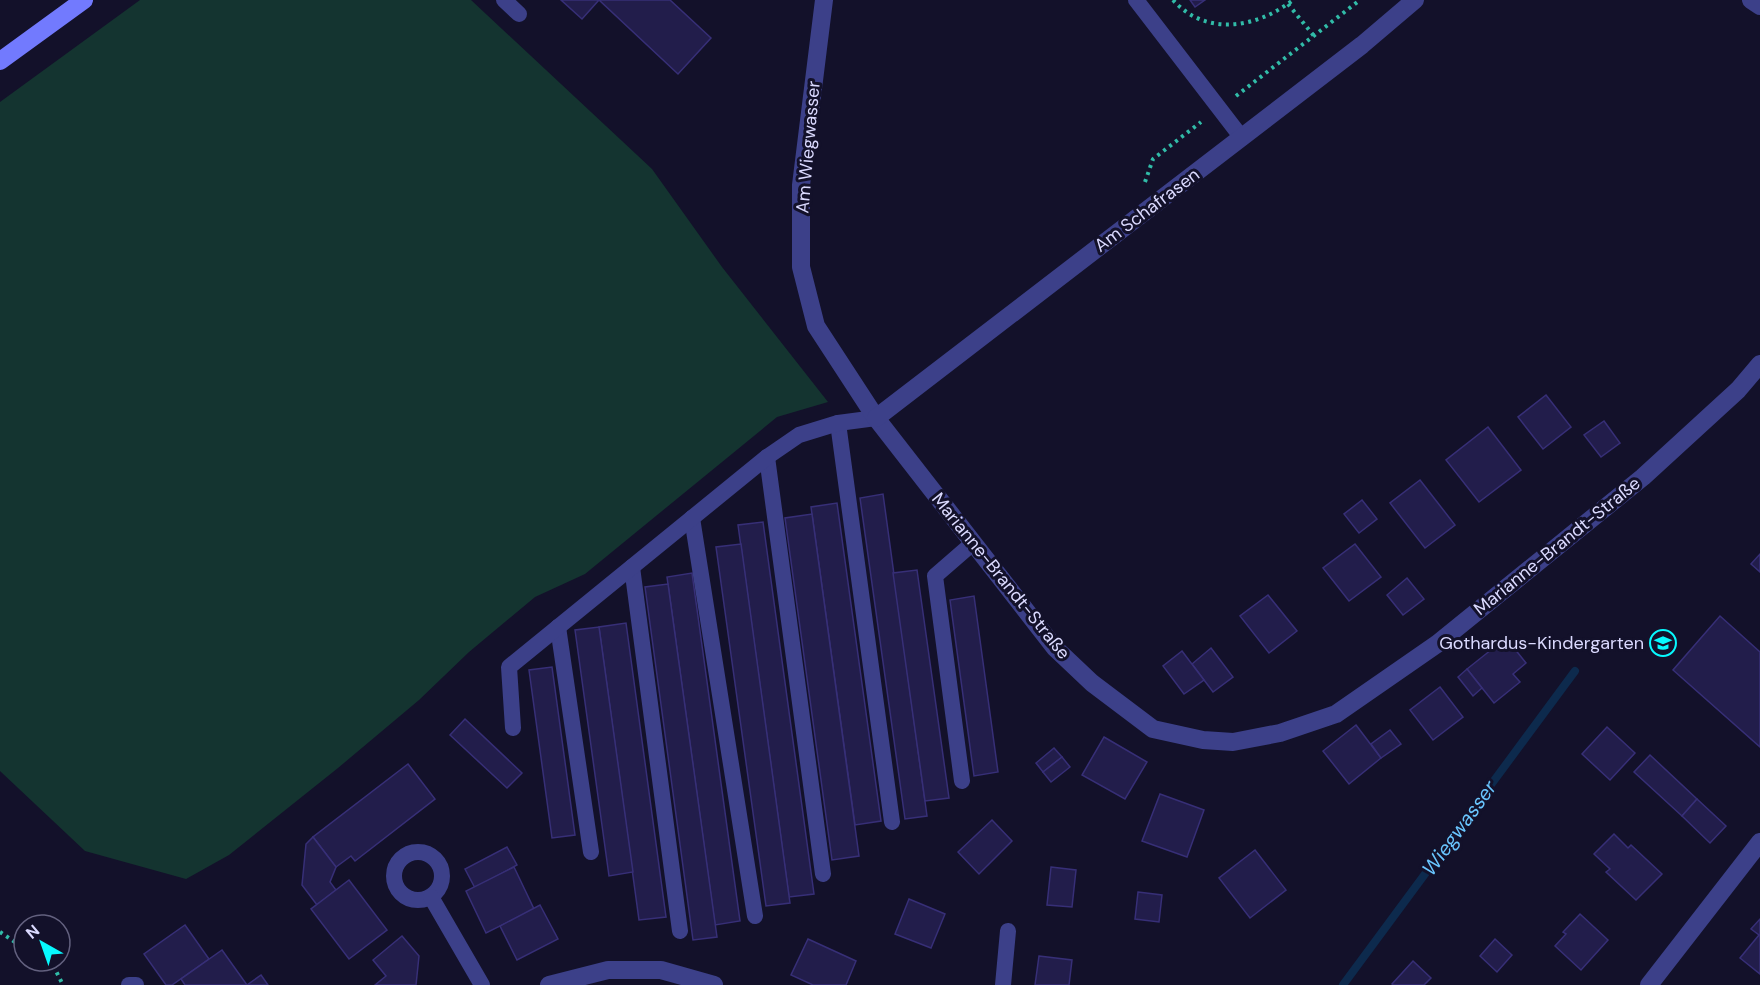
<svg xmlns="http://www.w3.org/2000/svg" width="1760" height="985" viewBox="0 0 1760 985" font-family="'DM Sans',sans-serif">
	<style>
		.green { fill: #143430 }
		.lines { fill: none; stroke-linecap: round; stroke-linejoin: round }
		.stream { stroke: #0d2a4d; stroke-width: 8 }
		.building { fill: #221d4b; stroke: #372f77; stroke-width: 1.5 }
		.path { stroke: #31bca8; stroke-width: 4; stroke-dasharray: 3 4.5; stroke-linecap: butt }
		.lane { stroke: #3c4089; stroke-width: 16 }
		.street { stroke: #3c4089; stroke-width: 18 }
		.secondary { stroke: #727afe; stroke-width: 18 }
		.labels { text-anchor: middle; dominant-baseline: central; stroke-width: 6; stroke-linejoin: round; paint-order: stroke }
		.street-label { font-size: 18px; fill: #dbdaff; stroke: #13112a }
		.poi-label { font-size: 18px; fill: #dbdaff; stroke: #13112a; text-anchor: end }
		.water-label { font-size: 20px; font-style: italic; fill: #69c5fe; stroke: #13112a }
	</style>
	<rect width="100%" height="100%" fill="#13112a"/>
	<path class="green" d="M140 0H471L652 169 722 267 828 402 777 417 585 574 535 597 469 652 419 700 338 768 229 855 186 879 85 851 0 771V102Z"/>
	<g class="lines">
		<path class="stream" d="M1343 985 1575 671"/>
	</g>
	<g class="building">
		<path d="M561 0H599L582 19Z"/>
		<path d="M599 0H670L711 38 678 74Z"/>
		<path d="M1190 0H1205L1195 7Z"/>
		<path d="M1546 395 1571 427 1543 449 1518 417Z"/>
		<path d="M1604 421 1620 443 1601 457 1584 435Z"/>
		<path d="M1488 427 1521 470 1479 502 1446 460Z"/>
		<path d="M1420 480 1455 525 1425 548 1390 503Z"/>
		<path d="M883 494 927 816 905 819 860 498Z"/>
		<path d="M1362 500 1377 519 1359 533 1344 514Z"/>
		<path d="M837 503 881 821 855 825 811 507Z"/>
		<path d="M812 514 859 856 832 860 785 518Z"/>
		<path d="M763 522 814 894 789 897 738 525Z"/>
		<path d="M741 544 790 903 766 906 716 547Z"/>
		<path d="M1355 544 1381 577 1349 601 1323 568Z"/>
		<path d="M1760 554V572L1751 564Z"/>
		<path d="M917 570 949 798 925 801 893 573Z"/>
		<path d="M692 573 740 921 715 925 667 577Z"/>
		<path d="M1407 578 1424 599 1403 615 1387 595Z"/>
		<path d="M668 584 717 937 693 940 645 587Z"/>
		<path d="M1268 595 1297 631 1269 653 1240 616Z"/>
		<path d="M974 596 998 772 974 776 950 600Z"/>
		<path d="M1720 616 1760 652V747L1673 670Z"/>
		<path d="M626 623 666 917 639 920 599 627Z"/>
		<path d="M599 627 633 872 609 876 575 630Z"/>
		<path d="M1506 638 1526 663 1513 674 1520 682 1494 703 1467 669Z"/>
		<path d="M1211 648 1233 677 1213 692 1192 664Z"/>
		<path d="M1182 651 1204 680 1184 694 1163 666Z"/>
		<path d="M552 667 575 835 552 838 529 670Z"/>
		<path d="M1467 669 1482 688 1473 696 1458 677Z"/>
		<path d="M1440 687 1463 717 1433 740 1410 710Z"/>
		<path d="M465 719 522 773 507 788 450 735Z"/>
		<path d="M1356 725 1381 758 1349 784 1323 751Z"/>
		<path d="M1607 727 1635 753 1610 780 1582 754Z"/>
		<path d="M1390 730 1401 744 1381 758 1371 744Z"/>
		<path d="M1104 737 1147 762 1125 799 1082 775Z"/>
		<path d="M1054 748 1062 757 1043 772 1036 763Z"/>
		<path d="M1650 755 1697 799 1682 816 1634 772Z"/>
		<path d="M1062 757 1070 767 1051 782 1043 772Z"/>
		<path d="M408 764 435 799 355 861 351 856 336 867 313 837Z"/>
		<path d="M1160 794 1204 810 1187 857 1142 841Z"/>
		<path d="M1697 799 1726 826 1710 843 1682 816Z"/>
		<path d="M992 820 1012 841 979 874 958 852Z"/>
		<path d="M1614 834 1628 848 1631 845 1662 874 1636 900 1606 872 1610 869 1594 854Z"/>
		<path d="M313 837 336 867 330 882 336 890 317 905 302 885 306 844Z"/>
		<path d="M507 847 517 865 475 888 465 869Z"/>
		<path d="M1255 850 1286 890 1250 918 1219 878Z"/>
		<path d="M514 867 534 909 486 933 466 891Z"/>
		<path d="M1051 867 1076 870 1072 907 1047 905Z"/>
		<path d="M349 880 387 930 349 959 311 909Z"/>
		<path d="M1138 892 1162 895 1159 922 1135 919Z"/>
		<path d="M909 899 945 914 931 948 895 934Z"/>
		<path d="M540 905 558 939 517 960 500 926Z"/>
		<path d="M1580 914 1608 940 1581 970 1555 946 1566 934 1563 932Z"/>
		<path d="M1760 919V974L1740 958 1759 935 1751 929Z"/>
		<path d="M185 925 209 959 172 985H166L144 954Z"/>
		<path d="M402 936 419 956 416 985H375L386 976 373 960Z"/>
		<path d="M808 939 856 961 846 985H813L791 975Z"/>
		<path d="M1495 939 1512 955 1497 972 1480 956Z"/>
		<path d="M222 950 247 985H185L181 979Z"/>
		<path d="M1039 956 1072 960 1069 985H1035Z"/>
		<path d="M1413 961 1431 978 1424 985H1393L1392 984Z"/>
		<path d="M261 975 268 985H247Z"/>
	</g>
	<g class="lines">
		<g class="path">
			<path d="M1173 0C1206 37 1257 28 1293 0"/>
			<path d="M1288 4 1314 36"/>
			<path d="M1236 96 1360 0"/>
			<path d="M1145 182 1153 159 1201 122"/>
			<path d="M0 932 24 948"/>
			<path d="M48 961 52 963 63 985"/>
		</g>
		<g class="lane">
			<path d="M504 0 519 14"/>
			<path d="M1136 0 1242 138"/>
			<path d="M838 423 892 822"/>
			<path d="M767 457 823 874"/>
			<path d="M692 518 755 916"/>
			<path d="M632 567 680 931"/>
			<path d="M558 627 591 852"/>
			<path d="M513 728 509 667 767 457 799 435 838 423 876 418"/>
			<path d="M962 781 935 576 973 543"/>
			<circle cx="418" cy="876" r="24"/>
			<path d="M431 897 482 985"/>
			<path d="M129 985H136"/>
			<path d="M1003 985 1008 931"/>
		</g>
		<g class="street">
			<path d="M824 0 801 185V267L816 326 876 418 1055 648 1092 683 1153 729 1203 740 1233 742 1280 733 1336 714 1437 644 1643 477 1738 390 1760 364"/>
			<path d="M1751 0 1760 6"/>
			<path d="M876 418 1362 45 1415 0"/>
			<path d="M549 985 608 970H661L714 985"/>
			<path d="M1649 985 1760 842"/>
		</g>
		<path class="secondary" d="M0 61 84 0"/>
	</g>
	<defs>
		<symbol id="school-ring" viewBox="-11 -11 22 22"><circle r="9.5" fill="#13112a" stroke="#07f9fe" stroke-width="1.5"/><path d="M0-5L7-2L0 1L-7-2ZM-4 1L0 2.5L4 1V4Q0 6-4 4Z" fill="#07f9fe"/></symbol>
	</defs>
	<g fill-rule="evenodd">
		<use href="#school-ring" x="1648" y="628" width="30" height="30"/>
	</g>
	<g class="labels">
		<g class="street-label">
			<text transform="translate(808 147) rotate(-85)">Am Wiegwasser</text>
			<text transform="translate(1147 210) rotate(-37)">Am Schafrasen</text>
			<text transform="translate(1557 546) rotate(-39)">Marianne-Brandt-Straße</text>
			<text transform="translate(1001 576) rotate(51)">Marianne-Brandt-Straße</text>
		</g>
		<g class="poi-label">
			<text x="1644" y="643">Gothardus-Kindergarten</text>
		</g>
		<g class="water-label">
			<text transform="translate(1459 828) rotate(-54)">Wiegwasser</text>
		</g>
	</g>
	<g transform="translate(42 943) rotate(320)"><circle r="28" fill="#13112a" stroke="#63617f" stroke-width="1.5"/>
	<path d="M0-4.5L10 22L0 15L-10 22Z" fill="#07f9fe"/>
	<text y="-9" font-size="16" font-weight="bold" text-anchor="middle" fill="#dbdaff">N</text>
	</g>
</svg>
